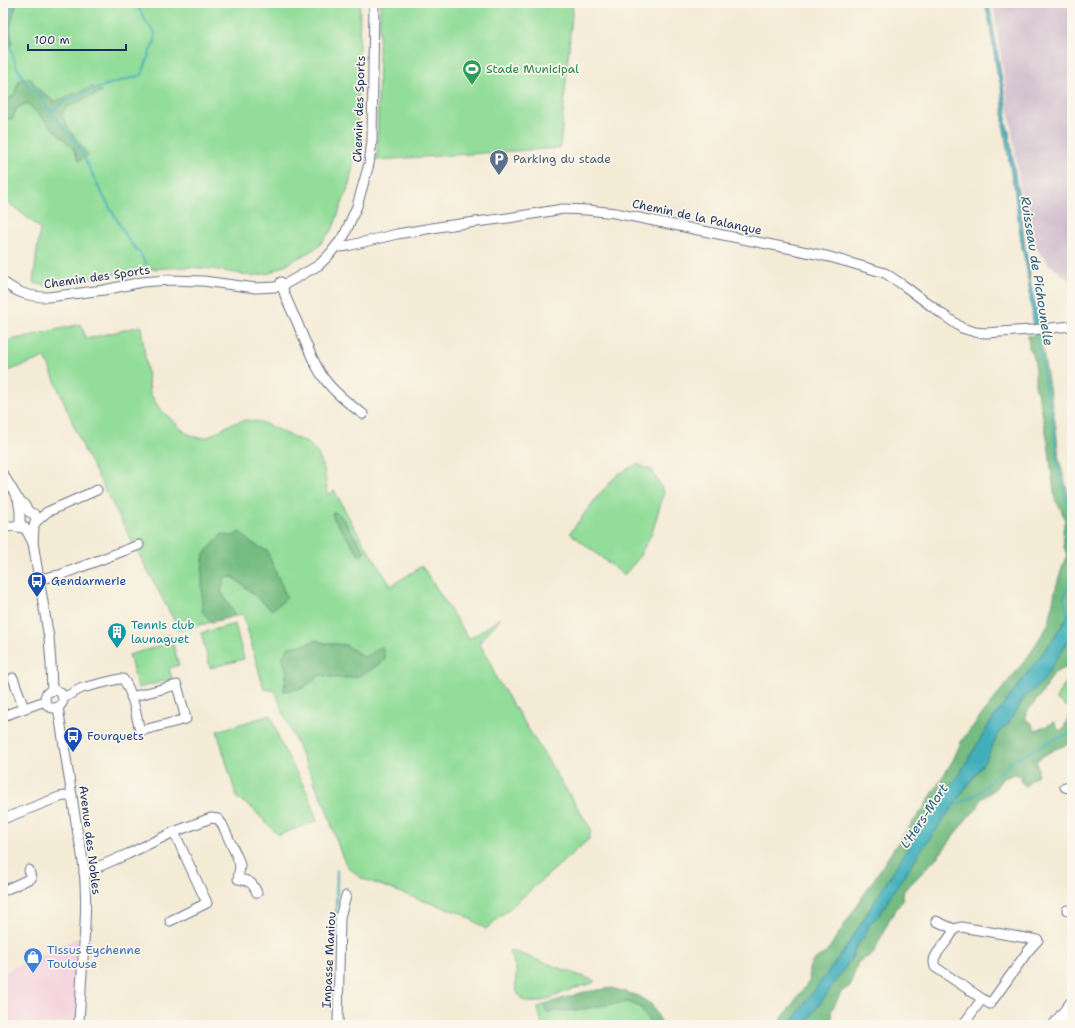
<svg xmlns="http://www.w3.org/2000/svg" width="1075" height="1028" viewBox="0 0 1075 1028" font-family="'Shantell Sans',sans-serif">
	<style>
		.built { fill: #f4cfdc }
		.industrial { fill: #d0bdcc }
		.green { fill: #92dd99; stroke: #56867c; fill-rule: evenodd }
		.forest { fill: #75bc81; stroke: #487670 }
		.water { fill: #3fafbb; stroke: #2d6f8c }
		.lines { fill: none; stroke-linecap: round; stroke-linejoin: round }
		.stream { stroke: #3fafbb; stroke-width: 2 }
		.minor-casing { stroke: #677188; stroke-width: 11 }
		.minor { stroke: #fff; stroke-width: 9 }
		.labels { text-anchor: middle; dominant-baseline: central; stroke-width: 3.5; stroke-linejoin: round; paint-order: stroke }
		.leisure-label { font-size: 12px; fill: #27864d; stroke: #fbf7ec; text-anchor: start }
		.street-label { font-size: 12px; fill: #1b2f5e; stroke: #fbf7ec }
		.service-label { font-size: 12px; fill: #4e5e75; stroke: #fbf7ec; text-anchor: start }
		.transit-label { font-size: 12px; fill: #164399; stroke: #fbf7ec; text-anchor: start }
		.culture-label { font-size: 12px; fill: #0d838f; stroke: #fbf7ec; text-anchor: start }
		.shop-label { font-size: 12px; fill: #366cbe; stroke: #fbf7ec; text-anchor: start }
		.water-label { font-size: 13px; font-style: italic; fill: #285c7f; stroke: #fbf7ec }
	</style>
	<rect width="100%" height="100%" fill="#fbf7ec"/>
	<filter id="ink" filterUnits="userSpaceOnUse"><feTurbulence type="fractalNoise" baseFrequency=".025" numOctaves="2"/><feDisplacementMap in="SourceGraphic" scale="8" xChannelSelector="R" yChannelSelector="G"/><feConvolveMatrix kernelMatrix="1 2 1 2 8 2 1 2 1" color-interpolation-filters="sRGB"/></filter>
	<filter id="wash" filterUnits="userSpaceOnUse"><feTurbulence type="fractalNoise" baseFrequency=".012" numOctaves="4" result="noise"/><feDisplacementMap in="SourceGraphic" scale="16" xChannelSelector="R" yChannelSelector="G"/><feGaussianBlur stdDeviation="0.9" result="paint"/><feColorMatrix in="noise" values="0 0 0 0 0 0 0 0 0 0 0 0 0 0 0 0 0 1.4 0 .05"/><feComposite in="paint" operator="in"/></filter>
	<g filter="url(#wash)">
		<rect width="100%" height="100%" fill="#f4ebd5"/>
		<path class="built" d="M77 938 78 945 76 1025H3V973Z"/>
		<path class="industrial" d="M993 3H1072V282L1049 264 1028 239Z"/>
		<g class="green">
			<path d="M15 3H360L357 147 349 185 333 228 318 247 270 273 252 276 212 269 187 267 148 269 50 286 33 283 40 228 3 198V119L5 120 17 108 27 103 73 148 79 160 88 155 70 131 62 116 66 107 101 92 92 88 55 102 38 89 19 81 14 95 3 103V44L12 43 10 27 16 5Z"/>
			<path d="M380 3H573L560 148 377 160Z"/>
			<path d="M81 324 86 339 141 326 150 393 159 408 186 433 199 438 208 437 231 424 246 420 261 422 309 444 318 454 324 469 328 496 334 490 354 527 391 586 422 566 469 639 501 618 479 643 492 664 495 676 591 829 589 839 486 929 461 913 418 899 361 878 347 866 341 854 325 805 303 758 283 712 275 691 264 689 243 614 235 616 231 607 221 592 224 577H233L272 610 267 551 250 542 240 532 202 611 212 622 179 630 85 452 45 357 3 373V343L11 340ZM332 514 340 515 365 552 360 556 334 519ZM316 640 324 643 345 645 364 657 335 678 320 675 303 688 284 690 287 671 289 647 307 644Z"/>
			<path d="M637 464 652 470 664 492 652 533 638 559 624 575 570 533 597 497 617 475Z"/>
			<path d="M235 624 244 659 210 668 201 633Z"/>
			<path d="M170 635 179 665 169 668 172 679 138 688 129 655 163 645 161 637Z"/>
			<path d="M1072 676V706L1070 707 1066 706 1056 699 1064 685Z"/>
			<path d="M271 715 280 742 308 794 317 821 278 835 252 808 237 798 217 731Z"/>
			<path d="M510 950 595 981 593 983C586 985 579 987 572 989 557 994 525 1015 517 991 514 985 517 977 516 970 515 964 511 958 509 952Z"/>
			<path d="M628 1002 640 1007 651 1025H542L538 1008 545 1004 547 1012 578 1010 600 1006Z"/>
		</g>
		<g class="forest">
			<path d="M5 3H15L16 5 10 27 12 44H3V14Z"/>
			<path d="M30 77 38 89 54 102 92 87 102 92 91 96 67 107 62 115 70 131 88 155 79 161 73 148 27 103 17 108 13 118 5 120 3 119V103L14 95 19 81Z"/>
			<path d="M1040 334 1056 428 1059 459 1072 509V586L1069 596 1071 611 1051 642 992 720 960 773 934 808 906 851 843 952 813 992 790 1025H777L810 980C806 964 813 959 826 953L902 836 923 809 953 760 962 740 1029 655 1049 623 1055 591 1062 567 1067 555 1064 547 1063 531 1065 520 1061 509 1055 500 1048 443 1041 406 1035 386V361L1029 348 1028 336Z"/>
			<path d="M334 512 340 515 365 552 360 556 334 519 332 514Z"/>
			<path d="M240 532 250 542 267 551 287 598 272 610 234 577H225L221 592 231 607 235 616 212 622 202 611V569L204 554 222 534 233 536Z"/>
			<path d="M1072 635V661L1065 668 1054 673 1041 695 1027 712 1026 720 1032 724 1035 731 1040 729 1054 722 1059 731 1064 728 1072 707V744C1058 746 1047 753 1036 761L1038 769 1037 776 1030 780 1026 786 1021 782V776L1014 774 1002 779 994 790 981 799 977 809 967 818 941 853 913 882 904 890 902 901 889 920 873 954 858 962 850 986 841 992 831 1012 833 1023 831 1025H805L851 959 856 947 865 936 869 925 880 914 890 897 914 861 985 761 996 739 998 733 1008 724 1024 698 1042 682Z"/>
			<path d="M316 640 324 643 345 645 364 657 382 646 385 659C362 679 349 681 320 675L303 688 284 691 287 671 282 658 289 647 307 644Z"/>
			<path d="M612 988 638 996 651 1004 663 1025H651L640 1007 628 1002 600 1006 578 1010 546 1012 545 1004 584 992Z"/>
		</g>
		<g class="water">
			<path d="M985 3H989L1003 86 1007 109 1006 122 1009 131 1016 180 1018 189 1025 247 1029 266 1031 286 1037 310 1039 324 1033 325 1032 311 1030 303V294L1026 264 1022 248 1015 195V189L1012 179 1003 123V108L1001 86 997 73 990 26Z"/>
			<path d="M1072 610V635L1062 651 1042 682 1024 698 1008 724 998 733 996 739 985 761 914 861 890 897 880 914 869 925 865 936 856 947 851 959 805 1025H790L813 992 843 952 906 851 934 808 960 773 992 720 1051 642Z"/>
		</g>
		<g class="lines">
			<g class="stream">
				<path d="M13 3 8 22V35L9 43 16 65 26 83 38 93 45 105 62 125 79 147 100 190 129 241 139 252 146 264"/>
				<path d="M51 112 66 101 79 96 106 85 142 75 150 51 155 41V33L147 23 136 3"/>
				<path d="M1036 332 1046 388 1052 417 1056 443 1057 462 1070 515 1066 532 1072 538"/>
				<path d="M1068 619 1064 598 1072 573"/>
				<path d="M952 807 981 792 990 781 1014 760 1055 739 1072 734"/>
				<path d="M336 917 337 870"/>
			</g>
		</g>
	</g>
	<g filter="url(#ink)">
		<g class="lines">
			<defs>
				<g id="minor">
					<path d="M341 247 347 246 397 234 444 226 508 218 563 209 587 210 615 213 802 251 830 257 885 273 903 285 942 314 962 328 975 332 985 333 1031 330 1072 326"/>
					<path d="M3 282C18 293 29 297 48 297L104 290 142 282 168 280 203 281 256 288 274 287 282 286 319 265 329 255 344 236 357 206 369 164 372 141 374 3"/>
					<path d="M281 282C284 296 291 309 297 322 305 341 314 366 326 381 336 394 349 404 363 414"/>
					<path d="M3 474 18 499 23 503 29 512 34 514 36 520 34 526 33 543 49 638 51 664 52 691"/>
					<path d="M18 499 20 511V523L25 528 33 543"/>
					<path d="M36 522 47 512 97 490"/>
					<path d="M3 527 13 526 23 528"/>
					<path d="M39 579 60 575 139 545"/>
					<path d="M13 678 24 708"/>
					<circle cx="54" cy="699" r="9"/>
					<path d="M63 698 82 688 119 679H123C133 692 136 715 140 731L186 719 177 685 131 697"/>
					<path d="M58 707 78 835C91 885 84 938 81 988 81 1000 79 1013 79 1025"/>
					<path d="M3 716 45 701"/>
					<path d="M1065 787 1072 789"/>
					<path d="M3 819 59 797 72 795"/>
					<path d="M174 832 211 818 218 819 222 824 239 861 240 866 238 879C249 881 252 881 257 893"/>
					<path d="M84 873 128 854 174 832 207 903 170 921"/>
					<path d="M3 891 31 878 29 870"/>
					<path d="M1067 910 1072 912"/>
					<path d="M936 921 954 929"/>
					<path d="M961 927 1038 940 1028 951 990 1004 935 967C934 964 933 961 935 957 940 947 950 940 954 929Z"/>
					<path d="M338 1025 340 917 346 896"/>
					<path d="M963 1025 982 999"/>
					<path d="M1053 1025 1070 1003H1072"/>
					<path d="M1062 1025 1072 1011"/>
				</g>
			</defs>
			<use href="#minor" class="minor-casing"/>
			<use href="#minor" class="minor"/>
		</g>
	</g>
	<defs>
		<symbol id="stadium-pin" viewBox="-11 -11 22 30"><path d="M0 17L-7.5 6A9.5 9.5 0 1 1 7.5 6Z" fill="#2e9e5b" stroke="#fbf7ec"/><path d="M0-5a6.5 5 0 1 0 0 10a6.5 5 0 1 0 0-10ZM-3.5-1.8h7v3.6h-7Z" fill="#fff"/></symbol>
		<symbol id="parking-pin" viewBox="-11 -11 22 30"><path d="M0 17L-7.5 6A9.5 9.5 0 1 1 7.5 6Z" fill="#5c6f8a" stroke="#fbf7ec"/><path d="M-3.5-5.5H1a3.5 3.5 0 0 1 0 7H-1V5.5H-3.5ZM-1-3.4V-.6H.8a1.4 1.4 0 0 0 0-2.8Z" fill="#fff"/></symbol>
		<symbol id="bus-pin" viewBox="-11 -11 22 30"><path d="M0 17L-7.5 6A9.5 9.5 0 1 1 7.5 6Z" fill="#1a4fb4" stroke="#fbf7ec"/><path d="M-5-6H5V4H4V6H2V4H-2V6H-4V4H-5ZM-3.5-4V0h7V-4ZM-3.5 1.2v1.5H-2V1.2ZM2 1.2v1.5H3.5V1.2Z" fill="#fff"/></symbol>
		<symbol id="building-pin" viewBox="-11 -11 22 30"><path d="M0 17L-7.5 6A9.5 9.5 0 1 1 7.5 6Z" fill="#0f9aa8" stroke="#fbf7ec"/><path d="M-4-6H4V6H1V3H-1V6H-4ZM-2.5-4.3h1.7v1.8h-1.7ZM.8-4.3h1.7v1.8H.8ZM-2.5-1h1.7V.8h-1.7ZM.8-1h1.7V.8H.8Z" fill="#fff"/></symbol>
		<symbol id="shop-pin" viewBox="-11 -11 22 30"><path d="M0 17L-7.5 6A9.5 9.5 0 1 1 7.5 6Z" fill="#3f7fe0" stroke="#fbf7ec"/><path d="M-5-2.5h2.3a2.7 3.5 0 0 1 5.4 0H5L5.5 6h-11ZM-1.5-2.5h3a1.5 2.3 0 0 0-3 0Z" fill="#fff"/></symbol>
	</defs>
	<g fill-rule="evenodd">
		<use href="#stadium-pin" x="461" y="58" width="22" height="30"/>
		<use href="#parking-pin" x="488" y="148" width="22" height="30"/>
		<use href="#bus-pin" x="26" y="570" width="22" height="30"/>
		<use href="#building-pin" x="106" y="621" width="22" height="30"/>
		<use href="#bus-pin" x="62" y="725" width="22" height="30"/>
		<use href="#shop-pin" x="22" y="946" width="22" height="30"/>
	</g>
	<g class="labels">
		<g class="leisure-label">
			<text x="486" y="69">Stade Municipal</text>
		</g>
		<g class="street-label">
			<text transform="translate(359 109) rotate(-88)">Chemin des Sports</text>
			<text transform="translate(697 217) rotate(12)">Chemin de la Palanque</text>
			<text transform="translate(97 277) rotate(-8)">Chemin des Sports</text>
			<text transform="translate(90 840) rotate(83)">Avenue des Nobles</text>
			<text transform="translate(329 960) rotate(-87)">Impasse Maniou</text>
		</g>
		<g class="service-label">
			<text x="513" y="159">Parking du stade</text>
		</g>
		<g class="transit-label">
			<text x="51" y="581">Gendarmerie</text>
			<text x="87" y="736">Fourquets</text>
		</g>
		<g class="culture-label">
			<text x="131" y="625">Tennis club<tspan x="131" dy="14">launaguet</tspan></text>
		</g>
		<g class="shop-label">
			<text x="47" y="950">Tissus Eychenne<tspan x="47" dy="14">Toulouse</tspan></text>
		</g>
		<g class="water-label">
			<text transform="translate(1037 271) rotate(81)">Ruisseau de Pichounelle</text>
			<text transform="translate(924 816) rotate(-56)">L'Hers-Mort</text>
		</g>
	</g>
	<rect width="1075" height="1028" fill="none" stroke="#fbf7ec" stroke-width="16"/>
	<path d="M28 44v6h98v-6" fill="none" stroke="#1b2f5e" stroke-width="2"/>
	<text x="34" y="44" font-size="12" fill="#1b2f5e" stroke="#fbf7ec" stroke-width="3" paint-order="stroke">100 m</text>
</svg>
